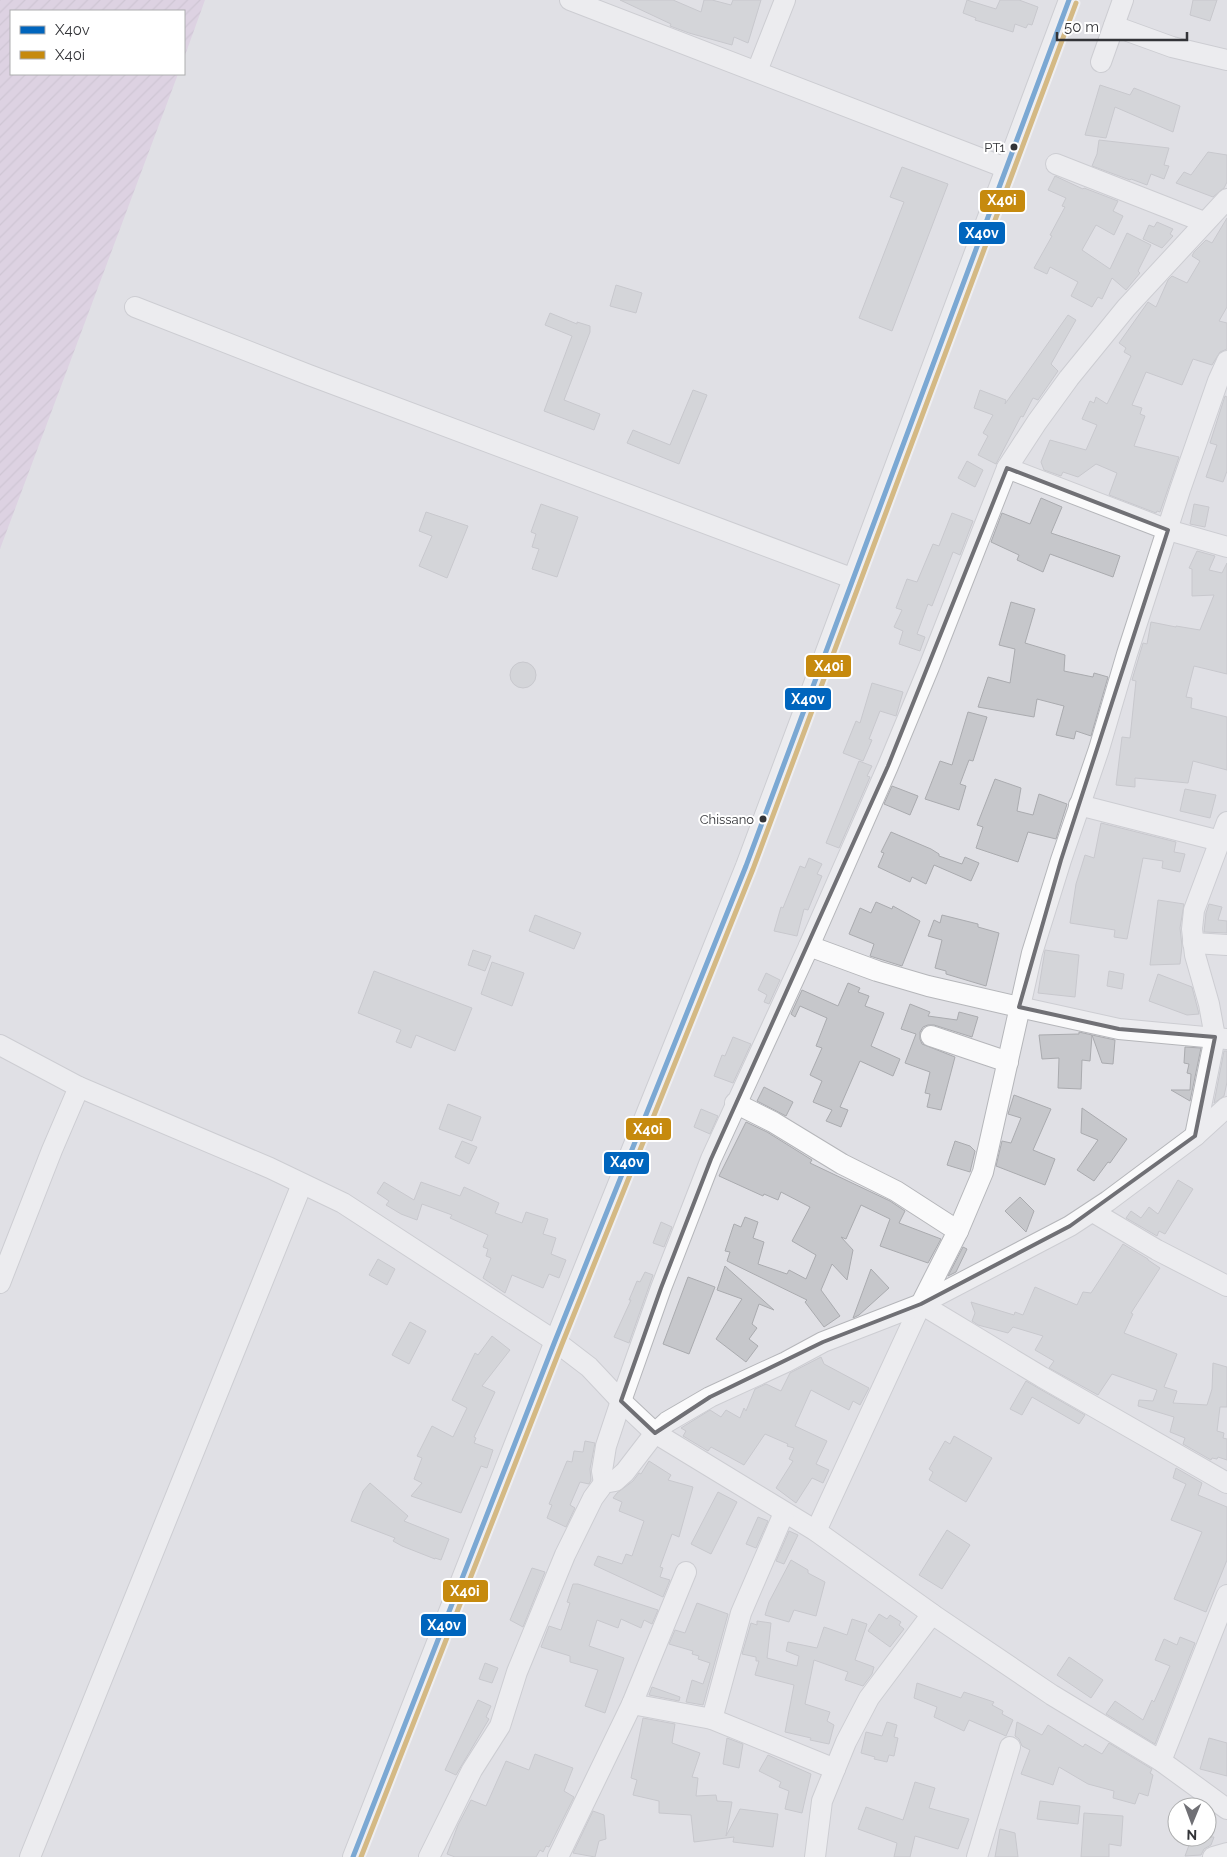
<svg xmlns="http://www.w3.org/2000/svg" width="1227" height="1857" viewBox="0 0 1227 1857" font-family="Raleway,sans-serif">
	<style>
		.garden { fill: url(#garden-furrows) }
		.building { fill: #c6c7cb; stroke: #aaabaf }
		.lines { fill: none; stroke-linecap: round; stroke-linejoin: round }
		.minor-casing { stroke: #b5b6ba; stroke-width: 22 }
		.minor { stroke: #fafafb; stroke-width: 20 }
		.bus-1-casing { stroke: #fff; stroke-width: 9 }
		.bus-2-casing { stroke: #fff; stroke-width: 9 }
		.bus-1 { stroke: #0065bd; stroke-width: 5 }
		.bus-2 { stroke: #c68a0e; stroke-width: 5 }
		.marked { fill: none; stroke: #707075; stroke-width: 4; stroke-linejoin: round }
		.bus-dot { fill: #333438; stroke: #fff; stroke-width: 2 }
		.labels { text-anchor: middle; dominant-baseline: central; stroke-width: 4; stroke-linejoin: round; paint-order: stroke }
		.bus-label { font-size: 13px; fill: #333438; stroke: #fff; text-anchor: end }
		.line-badge { stroke: #fff; stroke-width: 2 }
		.badge-label { font-size: 14px; text-anchor: middle; font-weight: bold; fill: #fff }
	</style>
	<defs>
		<pattern id="garden-furrows" width="10" height="10" patternUnits="userSpaceOnUse" patternTransform="scale(1.25)"><rect width="10" height="10" fill="#d9c1de"/><path d="M-1 1l2-2M0 10L10 0M9 11l2-2" fill="none" stroke="#bba6bf"/></pattern>
	</defs>
	<rect width="100%" height="100%" fill="#e0e0e5"/>
	<path class="garden" d="M0 0H205L184 58V11H11V74H178L0 549Z"/>
	<g class="building">
		<path d="M620 0H673L701 12 704 0H712L731 5 733 0H761L748 43 734 37 732 45 689 33 670 26 671 24Z"/>
		<path d="M967 0 996 9 1000 0H1019L1038 7 1032 25 1028 24 1026 28 1015 24 1013 32 975 20 976 18 963 13Z"/>
		<path d="M1193 0H1217L1210 21 1190 15Z"/>
		<path d="M1100 85 1130 95 1134 88 1180 106 1173 132 1115 107 1106 138 1085 135Z"/>
		<path d="M1099 140 1169 148 1164 165 1169 166 1164 179 1151 174 1147 185 1131 179 1130 180 1092 166 1097 154Z"/>
		<path d="M1208 152 1227 155V182L1224 188 1213 197 1176 183 1184 172 1191 175Z"/>
		<path d="M902 167 948 184 892 331 859 318 904 202 890 197Z"/>
		<path d="M1055 176 1083 189 1084 188 1118 201 1113 211 1123 216 1114 235 1096 225 1082 250 1110 269 1127 233 1151 245 1138 271 1140 273 1126 290 1112 278 1102 299 1098 297 1092 307 1071 296 1078 282 1050 267 1047 274 1034 268 1052 236 1050 235 1065 207 1062 206 1066 198 1048 190Z"/>
		<path d="M1227 218V307L1219 321 1227 323V349L1220 352 1212 365 1193 359 1182 385 1146 372 1132 405 1142 408 1140 414 1145 416 1134 446 1179 457 1160 512 1157 511 1156 513 1109 495 1117 473 1096 464 1078 477 1063 472 1061 476 1044 470 1041 462 1050 440 1086 450 1097 425 1082 419 1090 401 1094 403 1096 397 1107 404 1131 356 1124 352 1126 348 1119 343 1148 302 1156 307 1168 280 1172 276 1187 283 1200 261 1192 256 1194 252 1206 240 1212 243Z"/>
		<path d="M1157 222 1173 229 1170 234 1173 236 1162 248 1143 239 1149 225 1154 227Z"/>
		<path d="M616 285 642 293 636 313 610 306Z"/>
		<path d="M550 313 577 324V322L590 326V332L564 400 600 414 594 430 544 411 572 336 545 325Z"/>
		<path d="M1068 315 1076 320 1051 364 1058 371 1038 400 1033 398 1023 417 1021 416 996 464 978 455 988 436 983 433 993 415 974 408 980 390 1006 400 1005 404Z"/>
		<path d="M693 390 707 395 679 464 627 443 633 430 670 445Z"/>
		<path d="M1225 396 1227 397V471L1223 482 1206 477 1217 445 1210 443Z"/>
		<path d="M967 461 983 470 975 487 958 478Z"/>
		<path d="M1041 498 1062 507 1051 533 1120 556 1113 577 1050 554 1043 572 1017 560 1019 555 991 542 1002 513 1030 524Z"/>
		<path d="M541 504 578 517 557 577 532 569 539 549 532 547 536 534 531 532Z"/>
		<path d="M1194 504 1209 507 1205 527 1190 524Z"/>
		<path d="M426 512 468 526 447 578 419 566 432 536 419 531Z"/>
		<path d="M952 513 973 521 960 555 953 552 932 606 928 604 917 634 925 637 920 651 899 644 903 631 894 627 902 610 896 608 907 579 917 582 933 544 939 546Z"/>
		<path d="M1197 551 1215 556 1209 570 1222 573 1227 563V674L1194 666 1186 697 1192 698 1191 708 1227 717V770L1193 761 1188 783 1135 778V787L1116 785 1122 737 1130 738 1136 681 1132 680 1143 643 1147 644 1151 622 1176 627V626L1200 630 1214 595 1192 596V569L1189 568Z"/>
		<path d="M1011 602 1035 609 1025 643 1065 655 1064 671 1093 677 1094 673 1108 677 1091 736 1076 731 1074 739 1056 735 1064 706 1037 699 1034 717 978 707 988 677 1010 683 1015 649 999 645Z"/>
		<circle cx="523" cy="675" r="13"/>
		<path d="M872 683 903 692 896 716 880 711 869 739 872 740 863 761 843 753 856 721 860 723Z"/>
		<path d="M968 712 987 717 973 761 969 760 960 784 966 786 959 810 925 799 940 761 952 765Z"/>
		<path d="M859 761 872 766 867 776 870 777 839 848 826 843Z"/>
		<path d="M995 779 1021 788 1017 811 1033 815 1039 794 1067 804 1056 839 1028 832 1018 862 976 848 983 827 977 825Z"/>
		<path d="M892 786 918 796 910 815 884 804Z"/>
		<path d="M1185 789 1216 795 1210 818 1180 811Z"/>
		<path d="M1101 823 1176 842 1174 852 1185 854 1180 872 1162 868 1163 861 1143 858 1127 939 1114 937 1115 930 1070 923 1076 884 1085 855 1094 858Z"/>
		<path d="M891 832 931 849 939 854V856L962 864 965 857 979 863 971 881 934 865 926 884 912 877 910 882 878 867 884 853 881 852Z"/>
		<path d="M809 858 822 864 817 874 822 876 808 910 804 909 797 936 774 931 781 907 783 908 800 866 805 868Z"/>
		<path d="M1158 900 1184 904 1180 928 1182 946 1180 964 1150 965Z"/>
		<path d="M876 902 892 909 893 906 920 921 902 966 870 956 874 944 849 934 860 908 871 913Z"/>
		<path d="M1209 904 1222 907 1218 920 1227 921V933L1204 932 1206 913Z"/>
		<path d="M535 915 581 933 574 949 529 931Z"/>
		<path d="M942 915 978 924V927L999 933 986 986 946 974V971L935 968 942 940 928 936 934 920 940 923Z"/>
		<path d="M473 950 491 956 485 971 468 965Z"/>
		<path d="M1045 950 1079 955 1075 997 1038 993Z"/>
		<path d="M492 962 524 973 512 1006 481 994Z"/>
		<path d="M374 971 472 1008 455 1051 416 1035 411 1048 396 1042 401 1030 358 1013Z"/>
		<path d="M1109 971 1124 974 1122 989 1107 986Z"/>
		<path d="M766 973 780 980 769 1004 764 1002 767 995 758 990Z"/>
		<path d="M1158 974 1192 987 1199 1014 1187 1015 1149 1001Z"/>
		<path d="M848 983 860 988 858 992 869 996 865 1006 884 1013 871 1046 900 1059 893 1076 860 1061 840 1107 848 1110 841 1127 826 1121 832 1110 813 1102 822 1081 810 1075 822 1048 816 1046 827 1018 800 1006 795 1017 791 1014 802 990 838 1006Z"/>
		<path d="M910 1004 930 1012 928 1016 957 1020 959 1012 978 1017 972 1037 934 1025H928L923 1027 920 1032V1039L922 1044 955 1057 941 1110 927 1107 930 1094 925 1093 930 1072 905 1063 916 1034 901 1029Z"/>
		<path d="M1079 1032 1092 1035 1090 1061 1082 1060 1081 1089 1058 1088 1059 1058 1042 1059 1039 1035 1079 1034Z"/>
		<path d="M1092 1035 1115 1040 1113 1064 1102 1063Z"/>
		<path d="M733 1037 751 1044 733 1083 714 1076 722 1055 725 1056Z"/>
		<path d="M1185 1047 1201 1048 1190 1101 1171 1090H1190L1191 1074 1187 1073 1189 1064 1184 1063Z"/>
		<path d="M1224 1051H1227V1082L1224 1096 1214 1103Z"/>
		<path d="M764 1087 793 1102 786 1116 757 1101Z"/>
		<path d="M1014 1095 1051 1109 1033 1150 1055 1159 1045 1185 996 1166 1002 1141 1011 1143 1021 1118 1008 1114Z"/>
		<path d="M448 1104 481 1117 472 1141 439 1129Z"/>
		<path d="M1082 1108 1127 1139 1110 1163 1108 1162 1094 1181 1077 1170 1098 1140 1081 1133Z"/>
		<path d="M701 1109 718 1116 710 1134 694 1127Z"/>
		<path d="M746 1122 767 1132 812 1160 810 1163 890 1201 905 1211 899 1223 941 1239 928 1263 880 1246 890 1219 861 1205 846 1239 841 1237 853 1250 847 1280 832 1264 821 1290 840 1316 824 1327 805 1302 807 1300 727 1261 730 1252 725 1251 734 1224 741 1227 745 1217 758 1222 753 1238 764 1242 758 1264 787 1274 789 1270 806 1279 816 1255 792 1241 810 1207 781 1192 778 1200 764 1194 763 1196 719 1176Z"/>
		<path d="M462 1141 477 1147 469 1164 455 1157Z"/>
		<path d="M955 1141 970 1146 975 1151 970 1172 947 1165Z"/>
		<path d="M1178 1180 1193 1189 1165 1234 1159 1231 1157 1236 1126 1218 1131 1211 1141 1218 1149 1207 1158 1214Z"/>
		<path d="M384 1182 414 1200 421 1182 460 1196 464 1187 499 1203 495 1213 522 1223 526 1212 548 1219 543 1234 556 1238 551 1254 566 1260 559 1278 549 1274 543 1288 512 1275 505 1293 483 1278 491 1258 486 1256 488 1249 483 1247 488 1235 450 1218 452 1215 422 1204 417 1220 401 1214 386 1205 389 1201 377 1193Z"/>
		<path d="M1020 1197 1034 1211 1026 1232 1005 1211Z"/>
		<path d="M661 1222 672 1227 664 1247 653 1243Z"/>
		<path d="M1123 1244 1148 1259V1260L1160 1268 1131 1313 1133 1314 1124 1333 1177 1354 1164 1387 1177 1391 1173 1403 1207 1405 1212 1389 1213 1363 1227 1367V1407H1220L1217 1431 1224 1433 1223 1438 1227 1439V1460L1218 1457 1217 1459 1212 1458 1211 1460 1183 1444 1185 1438 1170 1432 1174 1417 1138 1406 1139 1400 1153 1401 1157 1390 1112 1374 1098 1395 1049 1368 1054 1361 1035 1350 1043 1336 1013 1327 1008 1333 978 1325 972 1321 975 1313 971 1302 1014 1315 1015 1312 1023 1315 1035 1287 1077 1305 1083 1292 1091 1293Z"/>
		<path d="M963 1247 967 1249 956 1272 948 1276Z"/>
		<path d="M378 1259 395 1269 387 1285 369 1275Z"/>
		<path d="M725 1266 774 1310 759 1304 752 1324 757 1328 749 1339 758 1346 746 1362 716 1339 742 1299 717 1290Z"/>
		<path d="M871 1269 889 1288 859 1315 853 1318Z"/>
		<path d="M645 1272 653 1275 629 1343 614 1337 631 1300H629L637 1281 640 1282Z"/>
		<path d="M688 1277 715 1287 689 1354 663 1344Z"/>
		<path d="M410 1322 426 1331 409 1364 392 1355Z"/>
		<path d="M492 1336 510 1350 482 1386 495 1392 474 1437 476 1438 474 1443 493 1450 487 1468 481 1466 461 1513 411 1496 422 1483 414 1479 422 1458 417 1456 432 1426 453 1437 467 1408 452 1400 475 1353 478 1355Z"/>
		<path d="M821 1357 824 1364 869 1388 860 1405 853 1401 849 1410 811 1390 795 1426 827 1441 816 1464 829 1470 823 1483 812 1478 796 1503 776 1488 793 1461 789 1459 794 1448 787 1446 788 1444 765 1434 744 1465 711 1447 708 1451 683 1436 686 1431 681 1428 710 1410 721 1417 726 1410 740 1418 744 1408 746 1411 755 1389 766 1384 781 1391 790 1373Z"/>
		<path d="M1026 1381 1085 1415 1079 1424 1032 1397 1022 1415 1010 1409Z"/>
		<path d="M954 1436 992 1458 966 1502 929 1480 933 1472 929 1469 945 1441 950 1444Z"/>
		<path d="M585 1441 595 1443 590 1469 591 1480 589 1484 580 1482 570 1505 575 1508 566 1527 547 1518 552 1505 549 1504 567 1461 572 1462 574 1451 583 1452Z"/>
		<path d="M649 1461 671 1475 668 1480 693 1487 679 1537 672 1534 660 1567 663 1568 660 1577 670 1580 663 1597 594 1565 598 1556 622 1564 626 1554 632 1556 644 1521 619 1511 622 1502 613 1498 617 1493 633 1481 639 1473 641 1474Z"/>
		<path d="M1176 1468 1202 1483 1198 1495 1227 1507V1560L1206 1612 1174 1599 1202 1532 1171 1520 1186 1484 1173 1478Z"/>
		<path d="M370 1483 408 1516 404 1521 449 1539 441 1560 435 1558V1559L402 1546 393 1541 395 1538 351 1521 363 1491Z"/>
		<path d="M718 1492 737 1502 711 1554 691 1544Z"/>
		<path d="M758 1517 768 1521 756 1548 746 1544Z"/>
		<path d="M947 1530 970 1545 942 1589 919 1575Z"/>
		<path d="M789 1531 798 1535 784 1564 776 1561Z"/>
		<path d="M791 1560 808 1570V1573L825 1582 816 1616 794 1610 789 1622 765 1615 769 1602Z"/>
		<path d="M532 1568 545 1572 523 1627 510 1620Z"/>
		<path d="M573 1584H578L658 1610 652 1624 644 1620 641 1628 621 1619 618 1628 597 1620 589 1646 624 1658 605 1713 585 1706 598 1670 570 1662V1656L541 1647 549 1626 561 1630 570 1603 567 1602Z"/>
		<path d="M697 1603 728 1614 703 1705 686 1702 692 1680 703 1684 710 1663 698 1659 699 1656 692 1654 693 1651 669 1644 675 1630 685 1633Z"/>
		<path d="M879 1614 887 1619 890 1615 901 1622 899 1625 904 1629 890 1647 868 1631Z"/>
		<path d="M852 1619 867 1624 855 1660 874 1667 872 1674 863 1686 845 1680 848 1672 814 1660 805 1704 830 1712 827 1721 834 1725 829 1744 810 1740 811 1738 785 1732 794 1685 755 1675 759 1661H756V1657L742 1654 751 1623 757 1625V1621L771 1623 767 1658 797 1666 799 1656 786 1651 788 1642 817 1648 824 1627 847 1635Z"/>
		<path d="M1180 1637 1195 1643 1155 1744 1106 1714 1115 1701 1143 1720 1152 1700 1154 1702 1170 1666 1155 1660 1164 1639 1177 1645Z"/>
		<path d="M1069 1657 1103 1680 1091 1698 1057 1675Z"/>
		<path d="M485 1663 498 1668 492 1683 479 1679Z"/>
		<path d="M917 1683 961 1698 964 1692 994 1702 992 1705 1003 1711 1002 1714 1013 1720 1006 1736 969 1720 964 1731 934 1717 937 1707 914 1698Z"/>
		<path d="M652 1687 680 1697 679 1701 649 1695Z"/>
		<path d="M478 1700 491 1706 486 1717 489 1719 456 1775 445 1770Z"/>
		<path d="M643 1718 675 1724 672 1743 700 1753 692 1777 698 1778 696 1796 716 1795 717 1801 732 1802 726 1836 740 1809 778 1814 773 1847 733 1842 734 1837 694 1842 691 1815 659 1813V1801L633 1795 637 1780 631 1778Z"/>
		<path d="M887 1722 897 1725 894 1737 898 1738 894 1756 889 1755 887 1762 874 1759 875 1757 861 1753 866 1732 882 1736Z"/>
		<path d="M1017 1722 1042 1735 1048 1725 1083 1747 1085 1744 1102 1754 1109 1743 1152 1769 1150 1773 1153 1775 1148 1796 1139 1793 1135 1804 1113 1798 1114 1791 1088 1784 1059 1767 1053 1785 1021 1774 1030 1750 1022 1746 1019 1739 1015 1736Z"/>
		<path d="M727 1738 743 1744 739 1768 723 1764Z"/>
		<path d="M1209 1738 1227 1743V1776L1200 1769Z"/>
		<path d="M535 1754 573 1768 564 1791 574 1797 549 1847 546 1846 543 1852 540 1850 536 1857H455L447 1854 458 1825 471 1800 486 1806 506 1761 529 1770Z"/>
		<path d="M768 1755 811 1774 802 1813 785 1809 789 1791 779 1787 781 1782 759 1771Z"/>
		<path d="M915 1782 935 1788 929 1808 969 1819 958 1849 915 1836 910 1857H894L897 1843 858 1829 866 1807 903 1820Z"/>
		<path d="M1040 1801 1080 1806 1078 1824 1037 1819Z"/>
		<path d="M593 1811 604 1815 606 1839 599 1841 595 1857 573 1853Z"/>
		<path d="M1084 1813 1123 1816 1121 1846 1109 1844V1857H1081Z"/>
		<path d="M1000 1829 1015 1833 1018 1857H995Z"/>
		<path d="M1192 1837H1214L1211 1845 1204 1849 1201 1855 1185 1856Z"/>
	</g>
	<g class="lines">
		<defs>
			<g id="minor">
				<path d="M570 0 1006 168"/>
				<path d="M1114 26 1172 47 1227 60"/>
				<path d="M1101 62 1123 0"/>
				<path d="M757 71 785 0"/>
				<path d="M1056 164 1204 222"/>
				<path d="M135 307 309 375 854 579"/>
				<path d="M1007 468 1168 530 1227 547"/>
				<path d="M1079 805 1220 841"/>
				<path d="M1193 943 1227 945"/>
				<path d="M809 946 877 971 928 986 1019 1007 1119 1029 1227 1039"/>
				<path d="M931 1036 1008 1062"/>
				<path d="M0 1045 79 1087 270 1168 343 1203 555 1341 589 1367 621 1401 655 1433 816 1531 932 1614 1052 1695 1161 1761 1227 1809"/>
				<path d="M735 1103 773 1122 842 1164 896 1191 958 1231"/>
				<path d="M1195 1136 1215 1037 1209 1004 1195 955 1192 929 1194 910 1227 822"/>
				<path d="M1093 1212 1157 1250 1227 1286"/>
				<path d="M0 1283 52 1150 79 1087"/>
				<path d="M921 1304 1042 1377 1227 1483"/>
				<path d="M604 1483 602 1471 606 1446 621 1401 661 1288 711 1159 809 946 888 766 929 667 1007 468 1037 422 1069 378 1126 308 1227 199"/>
				<path d="M816 1531 921 1304 958 1231 983 1172 1032 953 1061 860 1099 749 1127 654 1180 490 1218 381 1227 361"/>
				<path d="M632 1704 712 1719 835 1769"/>
				<path d="M712 1719 741 1613 784 1513"/>
				<path d="M1161 1761 1227 1595"/>
				<path d="M30 1857 302 1184"/>
				<path d="M353 1857 555 1341 746 866 1069 0"/>
				<path d="M429 1857 472 1770 500 1726 517 1672 565 1555 593 1498 604 1483 615 1481 625 1472 655 1433 667 1422 710 1397 786 1362 823 1342 921 1304 1070 1226 1108 1201 1195 1136 1227 1107"/>
				<path d="M558 1857 632 1704 686 1572"/>
				<path d="M815 1857 822 1801 846 1742 869 1698 932 1614"/>
				<path d="M977 1857 1010 1747"/>
				<path d="M1213 1857 1227 1853"/>
			</g>
		</defs>
		<use href="#minor" class="minor-casing"/>
		<use href="#minor" class="minor"/>
		<defs>
			<path id="bus-1" d="M353 1857 555 1341 746 866 1069 0"/>
			<path id="bus-2" d="M361 1857 562 1344 753 869 1076 3"/>
		</defs>
		<use href="#bus-1" class="bus-1-casing"/>
		<use href="#bus-2" class="bus-2-casing"/>
		<use href="#bus-1" class="bus-1"/>
		<use href="#bus-2" class="bus-2"/>
	</g>
	<path d="M0 0H1227V1857H0ZM1007 468 1168 530 1061 860 1019 1007 1119 1029 1215 1037 1195 1136 1070 1226 921 1304 823 1342 710 1397 655 1433 621 1401 661 1288 711 1159 888 766Z" fill="#e0e0e5" fill-opacity=".55" fill-rule="evenodd"/>
	<path class="marked" d="M1007 468 1168 530 1061 860 1019 1007 1119 1029 1215 1037 1195 1136 1070 1226 921 1304 823 1342 710 1397 655 1433 621 1401 661 1288 711 1159 888 766Z"/>
	<g class="bus-dot">
		<circle cx="1014" cy="147" r="4.5"/>
		<circle cx="763" cy="819" r="4.5"/>
	</g>
	<g class="labels">
		<g class="bus-label">
			<text x="1005" y="147">PT1</text>
			<text x="754" y="819">Chissano</text>
		</g>
	</g>
	<g class="line-badge">
		<rect x="979" y="189" width="47" height="24" rx="5" fill="#c68a0e"/>
		<rect x="958" y="221" width="48" height="24" rx="5" fill="#0065bd"/>
		<rect x="805" y="654" width="47" height="24" rx="5" fill="#c68a0e"/>
		<rect x="784" y="687" width="48" height="24" rx="5" fill="#0065bd"/>
		<rect x="625" y="1117" width="47" height="24" rx="5" fill="#c68a0e"/>
		<rect x="603" y="1151" width="47" height="24" rx="5" fill="#0065bd"/>
		<rect x="442" y="1579" width="47" height="24" rx="5" fill="#c68a0e"/>
		<rect x="420" y="1613" width="47" height="24" rx="5" fill="#0065bd"/>
	</g>
	<g class="badge-label">
		<text x="1002" y="205">X40i</text>
		<text x="982" y="238">X40v</text>
		<text x="829" y="671">X40i</text>
		<text x="808" y="704">X40v</text>
		<text x="648" y="1134">X40i</text>
		<text x="627" y="1167">X40v</text>
		<text x="465" y="1596">X40i</text>
		<text x="444" y="1630">X40v</text>
	</g>
	<rect x="10" y="10" width="175" height="65" fill="#ffffff" stroke="#adaeaf"/>
	<rect x="20" y="26" width="25" height="8" fill="#0065bd" stroke="#adaeaf"/>
	<text x="55" y="35" font-size="15" fill="#333438">X40v</text>
	<rect x="20" y="51" width="25" height="8" fill="#c68a0e" stroke="#adaeaf"/>
	<text x="55" y="60" font-size="15" fill="#333438">X40i</text>
	<g transform="translate(1192 1822) rotate(181)"><circle r="24" fill="#ffffff" stroke="#adaeaf"/>
	<path d="M0-4L9 19L0 12L-9 19Z" fill="#707075"/>
	<text y="-8" font-size="14" font-weight="bold" text-anchor="middle" fill="#333438">N</text>
	</g>
	<path d="M1057 32v8h130v-8" fill="none" stroke="#333438" stroke-width="2.5"/>
	<text x="1064" y="32" font-size="15" fill="#333438" stroke="#ffffff" stroke-width="4" paint-order="stroke">50 m</text>
</svg>
